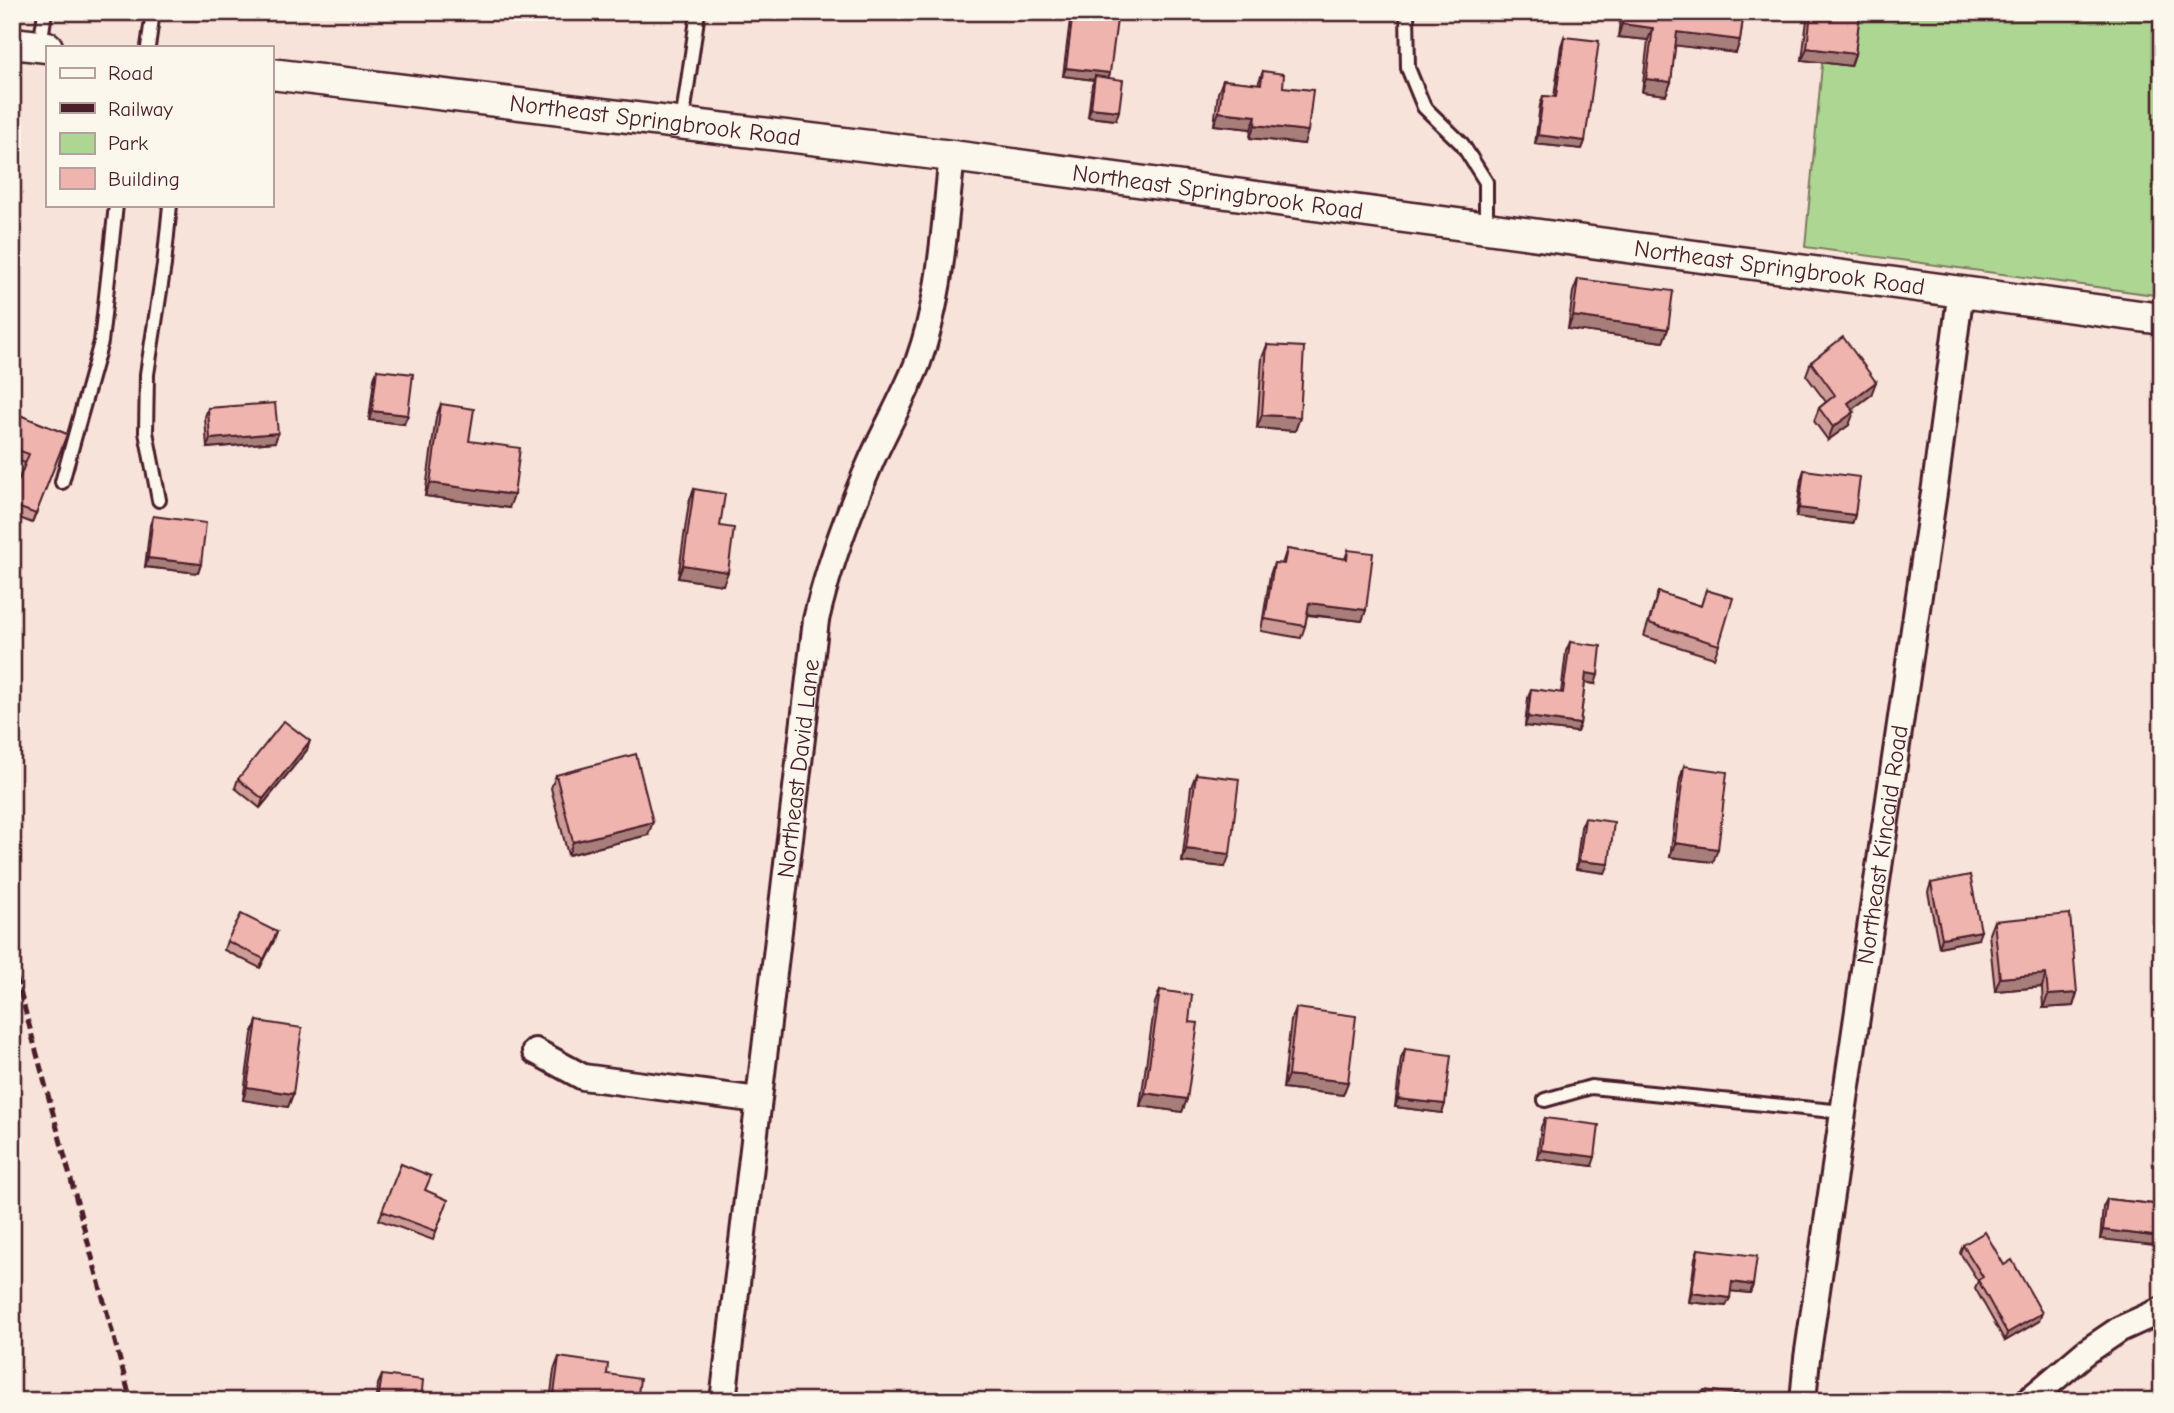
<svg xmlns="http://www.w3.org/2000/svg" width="2174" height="1413" viewBox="0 0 2174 1413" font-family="'Comic Neue',sans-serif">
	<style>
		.green { fill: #aed693; stroke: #7c7a5f; stroke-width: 2 }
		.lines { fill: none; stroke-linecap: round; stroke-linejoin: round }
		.service-casing { stroke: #4a1f2b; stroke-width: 18 }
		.minor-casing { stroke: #4a1f2b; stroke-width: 30 }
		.tertiary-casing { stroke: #4a1f2b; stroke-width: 35 }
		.service { stroke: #fbf7ec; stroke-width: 12 }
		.minor { stroke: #fbf7ec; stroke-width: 24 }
		.tertiary { stroke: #fbf7ec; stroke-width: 30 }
		.rail { stroke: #4a1f2b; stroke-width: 5; stroke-dasharray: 10 5; stroke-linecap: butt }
		.wall { fill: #ce9b96; stroke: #4a1f2b; stroke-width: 2 }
		.shaded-wall { fill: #a77e7a; stroke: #4a1f2b; stroke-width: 2 }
		.building { fill: #efb4ae; stroke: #4a1f2b; stroke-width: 2 }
		.labels { text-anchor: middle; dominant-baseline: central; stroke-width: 5; stroke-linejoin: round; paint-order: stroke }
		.street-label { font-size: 24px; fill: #4a1f2b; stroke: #fbf7ec }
	</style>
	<rect width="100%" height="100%" fill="#f7e3d9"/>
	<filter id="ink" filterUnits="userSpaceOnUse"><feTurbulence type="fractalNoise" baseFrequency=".0143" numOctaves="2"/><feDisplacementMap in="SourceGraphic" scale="14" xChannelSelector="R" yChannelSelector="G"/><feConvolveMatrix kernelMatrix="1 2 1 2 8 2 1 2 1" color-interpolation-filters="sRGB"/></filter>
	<g filter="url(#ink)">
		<path class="green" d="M1827 12H2162V296L1805 247Z"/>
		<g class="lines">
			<defs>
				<g id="service">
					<path d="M1407 12 1408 68 1424 107 1462 144 1486 182V227"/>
					<path d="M40 46 45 12"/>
					<path d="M148 47 153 12"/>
					<path d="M682 123 698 12"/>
					<path d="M62 482 101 342 116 205"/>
					<path d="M159 500 146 432 147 374 164 265 170 205"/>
					<path d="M1545 1100 1591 1087 1843 1112"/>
				</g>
				<g id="minor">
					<path d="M535 1051 583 1077 758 1100"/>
					<path id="s1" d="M723 1401 816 620C829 564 849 511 872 459 887 426 905 395 918 362 942 296 944 225 952 156"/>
					<path id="s2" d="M1803 1401 1807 1358 1935 486 1961 290"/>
					<path d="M2028 1401 2086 1352 2120 1329 2162 1310"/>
				</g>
				<g id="tertiary">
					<path d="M12 43 47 47"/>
					<path id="s3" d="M271 74 952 156 2162 319"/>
				</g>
			</defs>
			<use href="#service" class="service-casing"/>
			<use href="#minor" class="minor-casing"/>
			<use href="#tertiary" class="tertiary-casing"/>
			<use href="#service" class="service"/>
			<use href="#minor" class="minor"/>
			<use href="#tertiary" class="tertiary"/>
			<path class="rail" d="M12 962 131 1401"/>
		</g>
		<g class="wall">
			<path d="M1073 12 1110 73 1108 78 1116 120 1088 117 1092 85 1094 80 1063 76 1070 20Z"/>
			<path d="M1621 12H1744L1740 40 1736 53 1675 45 1671 82 1666 95 1642 92 1648 40 1618 37Z"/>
			<path d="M1808 12H1860L1855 54 1851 66 1802 60Z"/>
			<path d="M1564 37 1585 141 1582 149 1535 144 1540 105 1543 96 1554 97 1561 46Z"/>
			<path d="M1263 71 1283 87 1304 144 1250 138 1251 129 1214 125 1218 93 1223 80 1258 84Z"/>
			<path d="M1578 279 1668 329 1663 342 1568 329 1573 292Z"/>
			<path d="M1267 345 1300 417 1295 431 1257 428 1262 358Z"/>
			<path d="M1811 362 1871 395 1852 409 1849 425 1828 440 1814 421 1819 408 1826 402 1806 375Z"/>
			<path d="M377 370 404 424 369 420 374 379Z"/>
			<path d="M441 404 469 441 509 508 425 496 436 417Z"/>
			<path d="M208 408 278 433 275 442 207 448 205 417Z"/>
			<path d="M12 412 67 434 32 523 12 515V497L25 463 12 458Z"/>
			<path d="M1804 470 1855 515 1852 524 1796 517 1801 479Z"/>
			<path d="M694 489 720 526 723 585 678 578 689 502Z"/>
			<path d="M153 516 201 564 198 573 145 567 150 525Z"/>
			<path d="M1287 549 1345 559 1348 550 1366 610 1362 621 1307 615 1305 626 1301 638 1261 631 1270 575 1274 563 1282 564Z"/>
			<path d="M1706 590 1719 645 1714 658 1644 636 1658 592 1701 606Z"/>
			<path d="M1570 642 1595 684 1585 682 1580 724 1577 732 1525 726 1528 698 1531 689 1561 693 1566 651Z"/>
			<path d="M307 750 260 808 235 788 238 779Z"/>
			<path d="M1684 766 1713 862 1670 857 1680 779Z"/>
			<path d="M1196 774 1225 867 1182 862 1191 787Z"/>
			<path d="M556 775 648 835 568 855 551 788Z"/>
			<path d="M1585 818 1605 873 1576 869 1581 827Z"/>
			<path d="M1931 883 1978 939 1939 947 1928 892Z"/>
			<path d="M1994 921 2077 993 2073 1006 2043 1008 2042 987 1995 991 1989 934Z"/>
			<path d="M277 932 260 968 224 950 227 941Z"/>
			<path d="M1160 990 1189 1022 1187 1099 1182 1112 1140 1106 1155 1003Z"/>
			<path d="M1296 1008 1348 1082 1343 1095 1283 1088 1291 1021Z"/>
			<path d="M257 1021 293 1094 288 1107 243 1100 252 1034Z"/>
			<path d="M1405 1049 1445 1104 1442 1113 1395 1107 1401 1058Z"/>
			<path d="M1545 1118 1592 1166 1537 1159 1541 1127Z"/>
			<path d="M401 1164 426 1191 448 1200 433 1240 379 1220Z"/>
			<path d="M2107 1199 2162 1205 2100 1239 2103 1207Z"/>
			<path d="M1963 1245 2039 1321 2005 1341 1975 1288 1978 1281 1960 1253Z"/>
			<path d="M1698 1249 1753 1285 1750 1293 1730 1291 1726 1306 1689 1302 1695 1258Z"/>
			<path d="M559 1357 607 1374 637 1401H550L554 1370Z"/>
			<path d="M382 1375 421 1401H376L378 1384Z"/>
		</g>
		<g class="shaded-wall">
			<path d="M653 12H675L674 15Z"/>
			<path d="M1622 24 1653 28 1648 40 1618 37Z"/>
			<path d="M1677 32 1740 40 1736 53 1672 45Z"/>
			<path d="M1807 48 1855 54 1851 66 1802 60Z"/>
			<path d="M1066 68 1110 73 1107 82 1095 76 1094 80 1063 76Z"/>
			<path d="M1646 79 1671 82 1666 95 1642 92Z"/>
			<path d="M1091 108 1119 111 1116 120 1088 117Z"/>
			<path d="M1219 112 1256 116 1251 129 1214 125Z"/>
			<path d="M1255 125 1308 131 1304 144 1250 138Z"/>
			<path d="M1538 135 1585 141 1582 149 1535 144Z"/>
			<path d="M1573 316 1668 329 1663 342 1568 329Z"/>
			<path d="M1876 382 1871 395 1843 416 1848 403Z"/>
			<path d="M372 411 408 415 404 424 369 420Z"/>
			<path d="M1854 412 1849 425 1828 440 1833 427Z"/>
			<path d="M1262 415 1300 417 1295 431 1257 428Z"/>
			<path d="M278 433 275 442 207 448 210 439Z"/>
			<path d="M430 483 514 495 509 508 425 496Z"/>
			<path d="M1799 508 1855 515 1852 524 1796 517Z"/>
			<path d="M148 558 201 564 198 573 145 567Z"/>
			<path d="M683 565 728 572 723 585 678 578Z"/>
			<path d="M1309 603 1366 610 1362 621 1305 614Z"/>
			<path d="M1586 673 1598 675 1595 684 1583 682Z"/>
			<path d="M1528 717 1580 724 1577 732 1525 726Z"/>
			<path d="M310 741 307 750 260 808 263 799Z"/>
			<path d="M653 822 648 835 568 855 573 842Z"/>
			<path d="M1675 843 1718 849 1713 862 1670 857Z"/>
			<path d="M1186 849 1230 854 1225 867 1182 862Z"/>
			<path d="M1579 861 1609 864 1605 873 1576 869Z"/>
			<path d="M1981 931 1978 939 1939 947 1942 938Z"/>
			<path d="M277 932 274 941 260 968 264 959Z"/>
			<path d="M2046 974 2042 987 1995 991 2000 978Z"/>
			<path d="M2077 993 2073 1006 2043 1008 2048 995Z"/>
			<path d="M1288 1075 1348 1082 1343 1095 1283 1088Z"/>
			<path d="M247 1087 293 1094 288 1107 243 1100Z"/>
			<path d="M1145 1093 1187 1099 1182 1112 1140 1106Z"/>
			<path d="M1398 1099 1445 1104 1442 1113 1395 1107Z"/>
			<path d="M1541 1150 1595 1157 1592 1166 1537 1159Z"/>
			<path d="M20 1169 17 1177 12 1178V1170Z"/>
			<path d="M2103 1230 2162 1237V1246L2100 1239Z"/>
			<path d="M1732 1282 1753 1285 1750 1293 1728 1291Z"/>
			<path d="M1692 1293 1730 1298 1726 1306 1689 1302Z"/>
			<path d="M2042 1313 2039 1321 2005 1341 2007 1333Z"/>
		</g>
		<g class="building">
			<path d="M1073 12H1118L1110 73 1066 68Z"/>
			<path d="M1624 12H1744L1740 40 1677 32 1671 82 1646 79 1653 28 1622 24Z"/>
			<path d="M1811 12H1860L1855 54 1807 48Z"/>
			<path d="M1564 37 1599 41 1585 141 1538 135 1543 96 1556 97Z"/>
			<path d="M1263 71 1284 74 1283 87 1313 90 1308 131 1255 125 1256 116 1219 112 1223 80 1261 84Z"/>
			<path d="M1095 76 1123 80 1119 111 1091 108Z"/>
			<path d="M1578 279 1673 291 1668 329 1573 316Z"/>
			<path d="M1843 337 1876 382 1848 403 1854 412 1833 427 1819 408 1835 395 1811 362Z"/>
			<path d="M1267 345 1304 347 1300 417 1262 415Z"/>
			<path d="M377 370 413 374 408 415 372 411Z"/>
			<path d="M275 403 278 433 210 439 208 408Z"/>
			<path d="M441 404 474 409 469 441 520 448 514 495 430 483Z"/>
			<path d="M12 412 67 434 36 514 12 505V497L29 454 12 448Z"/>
			<path d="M1804 470 1860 477 1855 515 1799 508Z"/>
			<path d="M694 489 725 494 720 526 734 528 728 572 683 565Z"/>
			<path d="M153 516 206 523 201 564 148 558Z"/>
			<path d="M1287 549 1347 559 1348 550 1373 553 1366 610 1309 603 1305 626 1265 619 1274 563 1284 564Z"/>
			<path d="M1706 590 1733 598 1719 645 1649 623 1658 592 1701 606Z"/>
			<path d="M1570 642 1601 646 1598 675 1586 673 1580 724 1528 717 1531 689 1563 693Z"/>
			<path d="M284 721 310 741 263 799 238 779Z"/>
			<path d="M636 754 653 822 573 842 556 775Z"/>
			<path d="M1684 766 1727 772 1718 849 1675 843Z"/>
			<path d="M1196 774 1239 779 1230 854 1186 849Z"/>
			<path d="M1585 818 1614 822 1609 864 1579 861Z"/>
			<path d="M1970 875 1981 931 1942 938 1931 883Z"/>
			<path d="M241 914 277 932 264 959 227 941Z"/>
			<path d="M2070 914 2077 993 2048 995 2046 974 2000 978 1994 921Z"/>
			<path d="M1160 990 1192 995 1189 1022 1198 1023 1187 1099 1145 1093Z"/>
			<path d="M1296 1008 1356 1016 1348 1082 1288 1075Z"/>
			<path d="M257 1021 302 1028 293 1094 247 1087Z"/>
			<path d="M1405 1049 1451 1055 1445 1104 1398 1099Z"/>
			<path d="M1545 1118 1599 1125 1595 1157 1541 1150Z"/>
			<path d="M12 1135 20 1169 12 1170Z"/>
			<path d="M401 1164 431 1176 425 1190 448 1200 436 1231 382 1211Z"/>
			<path d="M2107 1199 2162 1205V1237L2103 1230Z"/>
			<path d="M1985 1232 2004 1265 2012 1260 2042 1313 2007 1333 1978 1280 1983 1277 1963 1245Z"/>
			<path d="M1698 1249 1757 1256 1753 1285 1732 1282 1730 1298 1692 1293Z"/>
			<path d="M559 1357 608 1364 607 1374 640 1379 637 1401H553Z"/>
			<path d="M382 1375 423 1380 421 1401H378Z"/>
			<path d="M1704 1390 1746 1395 1745 1401H1702Z"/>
		</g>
	</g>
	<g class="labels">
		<g class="street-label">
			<text stroke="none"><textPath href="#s3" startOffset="387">Northeast Springbrook Road</textPath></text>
			<text stroke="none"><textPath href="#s3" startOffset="954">Northeast Springbrook Road</textPath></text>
			<text stroke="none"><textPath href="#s3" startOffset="1521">Northeast Springbrook Road</textPath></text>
			<text stroke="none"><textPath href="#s1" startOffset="637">Northeast David Lane</textPath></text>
			<text stroke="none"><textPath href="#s2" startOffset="562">Northeast Kincaid Road</textPath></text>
		</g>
	</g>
	<rect width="2174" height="1413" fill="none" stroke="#fbf7ec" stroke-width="42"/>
	<rect x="21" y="21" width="2132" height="1371" fill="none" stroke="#4a1f2b" stroke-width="2.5" filter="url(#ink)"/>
	<rect x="46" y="46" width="228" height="161" fill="#fbf7ec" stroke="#b4a19f" stroke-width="2"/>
	<rect x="60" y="68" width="35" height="10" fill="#fbf7ec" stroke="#b4a19f" stroke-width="2"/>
	<text x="108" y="80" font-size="21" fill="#4a1f2b">Road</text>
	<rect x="60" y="103" width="35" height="10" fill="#4a1f2b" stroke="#b4a19f" stroke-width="2"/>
	<text x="108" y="116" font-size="21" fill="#4a1f2b">Railway</text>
	<rect x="60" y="133" width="35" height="21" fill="#aed693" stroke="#b4a19f" stroke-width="2"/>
	<text x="108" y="150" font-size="21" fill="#4a1f2b">Park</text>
	<rect x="60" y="168" width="35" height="21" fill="#efb4ae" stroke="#b4a19f" stroke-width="2"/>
	<text x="108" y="186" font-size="21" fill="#4a1f2b">Building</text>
</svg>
